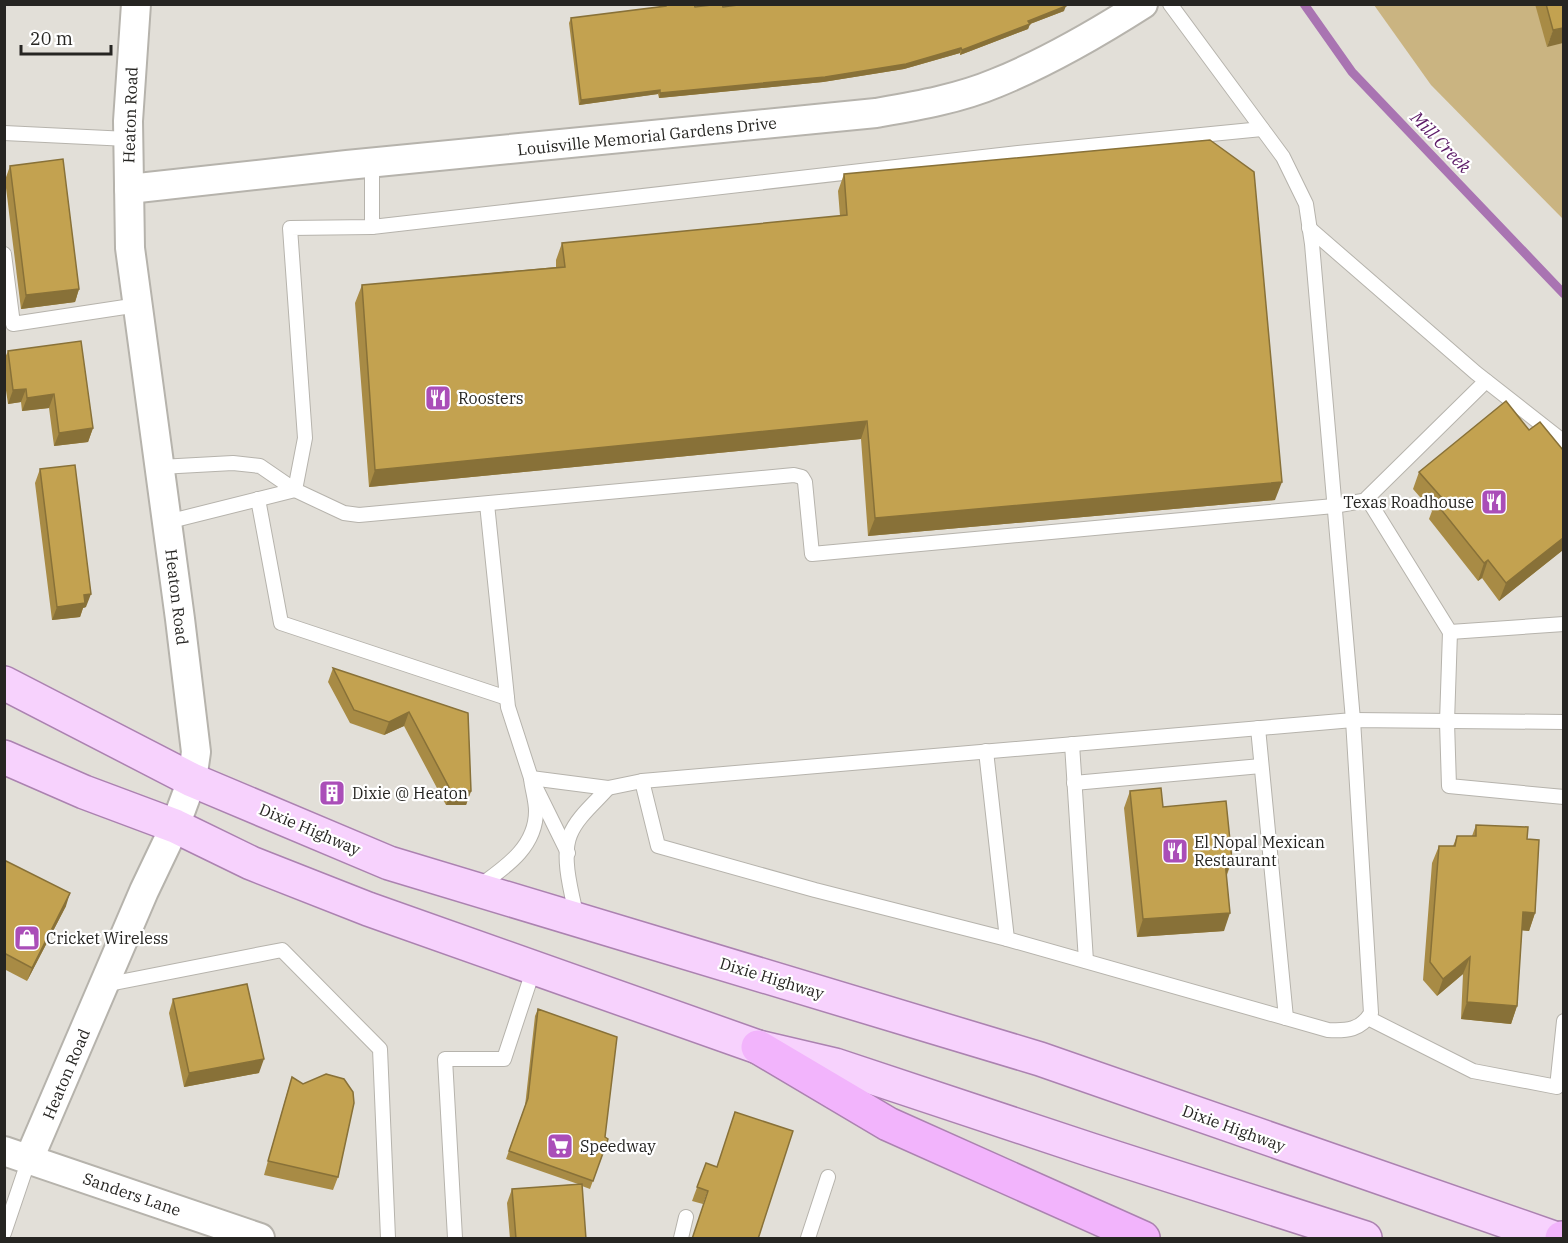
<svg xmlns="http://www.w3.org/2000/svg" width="1568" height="1243" viewBox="0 0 1568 1243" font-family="'IBM Plex Serif',serif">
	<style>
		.green { fill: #cab481 }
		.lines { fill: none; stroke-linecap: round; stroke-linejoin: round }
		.stream { stroke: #a974b2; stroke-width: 9 }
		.lane-casing { stroke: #b6b3ac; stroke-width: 16 }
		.street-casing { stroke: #b6b3ac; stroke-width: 32 }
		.primary-casing { stroke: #ab82b0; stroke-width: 36 }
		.highway-casing { stroke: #ab82b0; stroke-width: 36 }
		.lane { stroke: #fff; stroke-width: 14 }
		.street { stroke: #fff; stroke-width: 28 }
		.primary { stroke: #f7d2fd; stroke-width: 33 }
		.highway { stroke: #f2b4fc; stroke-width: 33 }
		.wall { fill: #a88b45 }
		.shaded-wall { fill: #887138 }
		.building { fill: #c3a250; stroke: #887138; stroke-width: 1.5 }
		.labels { text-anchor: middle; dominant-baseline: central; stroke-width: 4.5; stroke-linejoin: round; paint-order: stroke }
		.street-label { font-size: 16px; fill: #262522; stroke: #fff }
		.poi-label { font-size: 16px; fill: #262522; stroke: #fff; text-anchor: start }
		.water-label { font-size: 18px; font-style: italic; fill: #5b1966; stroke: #fff }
	</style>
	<rect width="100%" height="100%" fill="#e2dfd8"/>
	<path class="green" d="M1374 5H1563V219L1431 85Z"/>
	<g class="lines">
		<path class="stream" d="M1304 4 1352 72 1564 294"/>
		<defs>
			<g id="lane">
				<path d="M1262 129 1018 153 372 227 290 228 305 438 295 490 344 513 359 515 794 475 802 477 805 482 812 554 1334 506 1368 500"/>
				<path d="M4 133 128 139"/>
				<path d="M372 162V227"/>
				<path d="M1309 228 1476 373 1564 442"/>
				<path d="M4 254 13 324 138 305"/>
				<path d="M1486 381 1367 498 1450 632 1564 624"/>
				<path d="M160 467 233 463 260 466 295 490 167 522"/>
				<path d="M258 499 281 623 507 698"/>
				<path d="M487 504 508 707 531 778 568 853"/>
				<path d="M1450 632 1447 722 1449 786 1564 797"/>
				<path d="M1258 728 1286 1018"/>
				<path d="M1072 744 1086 961"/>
				<path d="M986 751 1007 939 1328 1030C1347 1031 1361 1030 1371 1013L1353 720 1564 722"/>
				<path d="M642 781 658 846 815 890 1007 939"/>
				<path d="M1074 783 1261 766"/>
				<path d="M608 788 642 781 1353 720 1312 244 1306 204 1283 157 1170 4"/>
				<path d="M478 887C504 868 536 848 536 811 536 800 532 789 531 778L608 788C596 802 577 817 570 835 561 857 572 895 577 918"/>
				<path d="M104 985 282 950 380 1049 388 1238"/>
				<path d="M1368 1018 1473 1071 1557 1087 1564 1021"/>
				<path d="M4 1233 29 1159"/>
				<path d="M455 1238 445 1059H504L534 968"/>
				<path d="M681 1238 686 1217"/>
				<path d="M808 1238 828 1177"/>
			</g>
			<g id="street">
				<path d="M129 189 347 165 876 113C916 106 958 99 996 83 1048 62 1096 34 1143 4"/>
				<path d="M4 1151 260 1238"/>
				<path d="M29 1159 144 891 175 826 192 780 196 752 180 619 130 248 128 121 136 4"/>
			</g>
			<g id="primary">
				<path d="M4 683 192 780 389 863 1040 1059 1554 1238"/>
				<path d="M4 757 84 792 175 826 251 863 368 909 758 1047 835 1065 1091 1150 1365 1238"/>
			</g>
			<g id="highway">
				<path d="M758 1047 888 1124 1143 1238"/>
				<path d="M1562 1238H1564"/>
			</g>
		</defs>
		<use href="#lane" class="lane-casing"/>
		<use href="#street" class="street-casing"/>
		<use href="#primary" class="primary-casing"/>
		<use href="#highway" class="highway-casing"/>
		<use href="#lane" class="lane"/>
		<use href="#street" class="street"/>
		<use href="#primary" class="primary"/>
		<use href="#highway" class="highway"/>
	</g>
	<g class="wall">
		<path d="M664 4H694L695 7 1064 11 1030 24 1028 29 960 55V53L904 69 823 82 659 98 658 94 579 105 569 23 571 18 664 7Z"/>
		<path d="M1535 4H1563L1547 47Z"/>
		<path d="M10 166 79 289 75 302 21 309 5 180Z"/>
		<path d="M844 174 1275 500 868 536 861 439 369 487 355 303 362 285 556 267V260L562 243 840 216 838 191Z"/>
		<path d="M8 351 93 428 88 442 54 446 49 408 22 411 21 402 8 404 4 377V360Z"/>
		<path d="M1529 430 1563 450V550L1499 601 1482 578 1478 581 1429 519 1432 511 1413 489 1419 472Z"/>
		<path d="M40 469 86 607 83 608 80 617 52 620 35 483Z"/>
		<path d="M333 668 468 713 471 791 466 805H446L404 726 384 735 350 723 328 682Z"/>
		<path d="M1130 791 1163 807 1232 860 1227 875 1224 931 1137 937 1124 808Z"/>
		<path d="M1476 825 1527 839 1535 913 1529 931 1522 930 1517 1006 1511 1024 1461 1019 1463 974 1437 996 1423 980 1432 863 1439 846H1453L1457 836H1472Z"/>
		<path d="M4 860 66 906 27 981 4 969Z"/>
		<path d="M173 999 259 1073 184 1087 169 1013Z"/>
		<path d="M538 1009 605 1137 608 1139 590 1189 582 1186 586 1239H510L507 1203 512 1189 578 1184 506 1159 525 1106 535 1016Z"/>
		<path d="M292 1077 338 1177 333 1190 264 1175 288 1090Z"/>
		<path d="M706 1163 716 1167 703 1204 692 1201Z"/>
	</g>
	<g class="shaded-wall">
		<path d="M1066 6 1064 11 1030 24 1028 29 960 55 962 50 1028 21Z"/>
		<path d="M1563 28V43L1547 47 1553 30Z"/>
		<path d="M961 48 960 53 904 69 823 82 659 98 660 93Z"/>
		<path d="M660 90 658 94 579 105 581 100Z"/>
		<path d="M79 289 75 302 21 309 26 295Z"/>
		<path d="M26 389 21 402 8 404 13 390Z"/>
		<path d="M54 394 49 408 22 411 27 398Z"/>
		<path d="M867 421 861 439 369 487 375 470Z"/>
		<path d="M93 428 88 442 54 446 59 433Z"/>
		<path d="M1282 482 1275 500 868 536 875 518Z"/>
		<path d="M1563 538V550L1499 601 1506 583Z"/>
		<path d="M1488 560 1482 578 1478 581 1484 563Z"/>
		<path d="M91 594 86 607 83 608 80 617 52 620 57 607 84 595Z"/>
		<path d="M409 712 404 726 384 735 389 722Z"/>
		<path d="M451 791H471L466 805H446Z"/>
		<path d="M1232 860 1225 878V861Z"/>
		<path d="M70 893 66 906 27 981 32 968Z"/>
		<path d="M1523 912 1535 913 1529 931 1517 930Z"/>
		<path d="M1230 913 1224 931 1137 937 1143 919Z"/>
		<path d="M1470 957 1463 974 1437 996 1443 979Z"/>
		<path d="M1467 1002 1517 1006 1511 1024 1461 1019Z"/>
		<path d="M264 1059 259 1073 184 1087 189 1073Z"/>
	</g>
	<g class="building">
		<path d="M666 4H694L695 7 720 4H722L723 7 746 4H1066V6L1028 21 1030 24 962 50 961 48 906 64 825 77 660 93V90L581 100 571 18 666 6Z"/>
		<path d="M1546 4H1563V28L1553 30Z"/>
		<path d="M1210 140 1254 172 1282 482 875 518 867 421 375 470 362 285 565 267 562 243 847 215 844 174Z"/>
		<path d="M63 159 79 289 26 295 10 166Z"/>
		<path d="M81 341 93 428 59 433 54 394 27 398 26 389 13 390 8 351Z"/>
		<path d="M1506 401 1529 430 1540 422 1563 450V538L1506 583 1488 560 1484 563 1435 502 1441 497 1419 472Z"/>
		<path d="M75 465 91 594 84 595 85 603 57 607 40 469Z"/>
		<path d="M333 668 468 713 471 791H451L409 712 389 722 354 710Z"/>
		<path d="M1161 788 1163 807 1226 801 1232 860 1225 861 1230 913 1143 919 1130 791Z"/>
		<path d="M1476 825 1528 827 1527 839 1539 840 1535 913 1523 912 1517 1006 1467 1002 1470 957 1443 979 1430 962 1439 846H1455L1457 836H1476Z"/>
		<path d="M4 860 70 893 32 968 4 953Z"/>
		<path d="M247 984 264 1059 189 1073 173 999Z"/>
		<path d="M538 1009 617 1037 605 1137 608 1139 593 1181 509 1151 528 1098Z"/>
		<path d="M326 1074 344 1079 353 1092 354 1103 338 1177 268 1161 292 1077 303 1084Z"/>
		<path d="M735 1112 793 1131 758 1239H692L708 1191 697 1187 706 1163 717 1167Z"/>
		<path d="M582 1184 586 1239H516L512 1189Z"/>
	</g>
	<defs>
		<symbol id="restaurant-square" viewBox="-11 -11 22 22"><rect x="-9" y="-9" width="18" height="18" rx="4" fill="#aa4eb8" stroke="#fff"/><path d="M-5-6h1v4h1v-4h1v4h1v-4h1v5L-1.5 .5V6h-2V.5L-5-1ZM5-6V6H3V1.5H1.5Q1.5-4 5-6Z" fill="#fff"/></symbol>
		<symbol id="building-square" viewBox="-11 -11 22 22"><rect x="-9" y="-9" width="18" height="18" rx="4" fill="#aa4eb8" stroke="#fff"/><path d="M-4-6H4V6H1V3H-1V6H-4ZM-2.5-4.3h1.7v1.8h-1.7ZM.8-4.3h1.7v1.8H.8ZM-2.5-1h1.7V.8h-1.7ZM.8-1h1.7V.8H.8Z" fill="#fff"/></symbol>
		<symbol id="shop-square" viewBox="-11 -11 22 22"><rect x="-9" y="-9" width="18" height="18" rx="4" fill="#aa4eb8" stroke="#fff"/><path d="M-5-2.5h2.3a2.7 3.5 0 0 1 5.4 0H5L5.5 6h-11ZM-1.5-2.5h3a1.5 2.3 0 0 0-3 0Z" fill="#fff"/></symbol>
		<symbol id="supermarket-square" viewBox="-11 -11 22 22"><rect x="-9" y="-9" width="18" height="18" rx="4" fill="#aa4eb8" stroke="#fff"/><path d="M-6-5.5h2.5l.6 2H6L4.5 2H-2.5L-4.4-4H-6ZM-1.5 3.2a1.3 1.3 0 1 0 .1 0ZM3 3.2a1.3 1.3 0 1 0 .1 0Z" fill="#fff"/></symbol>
	</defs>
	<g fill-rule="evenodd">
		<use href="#restaurant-square" x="423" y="383" width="30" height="30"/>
		<use href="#restaurant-square" x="1479" y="487" width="30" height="30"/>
		<use href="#building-square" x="317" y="778" width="30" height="30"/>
		<use href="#restaurant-square" x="1160" y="836" width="30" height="30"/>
		<use href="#shop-square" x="12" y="923" width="30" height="30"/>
		<use href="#supermarket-square" x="545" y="1131" width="30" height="30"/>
	</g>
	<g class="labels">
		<g class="street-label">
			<text transform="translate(130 115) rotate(-88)">Heaton Road</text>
			<text transform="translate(647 136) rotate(-6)">Louisville Memorial Gardens Drive</text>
			<text transform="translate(177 597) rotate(83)">Heaton Road</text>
			<text transform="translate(310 829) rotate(23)">Dixie Highway</text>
			<text transform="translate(772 978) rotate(17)">Dixie Highway</text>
			<text transform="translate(66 1074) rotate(-67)">Heaton Road</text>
			<text transform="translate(1234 1128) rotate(20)">Dixie Highway</text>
			<text transform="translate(132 1194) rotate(19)">Sanders Lane</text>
		</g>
		<g class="poi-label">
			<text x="458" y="398">Roosters</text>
			<text x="1474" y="502" text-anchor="end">Texas Roadhouse</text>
			<text x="352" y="793">Dixie @ Heaton</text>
			<text x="1194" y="842">El Nopal Mexican<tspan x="1194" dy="18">Restaurant</tspan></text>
			<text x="46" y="938">Cricket Wireless</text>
			<text x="580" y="1146">Speedway</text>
		</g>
		<g class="water-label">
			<text transform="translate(1441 142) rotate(46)">Mill Creek</text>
		</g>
	</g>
	<rect width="1568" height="1243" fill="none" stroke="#262522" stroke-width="12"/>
	<path d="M21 45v9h90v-9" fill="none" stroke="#262522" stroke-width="3"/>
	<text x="30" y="45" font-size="18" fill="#262522" stroke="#ffffff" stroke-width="4.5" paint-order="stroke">20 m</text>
</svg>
